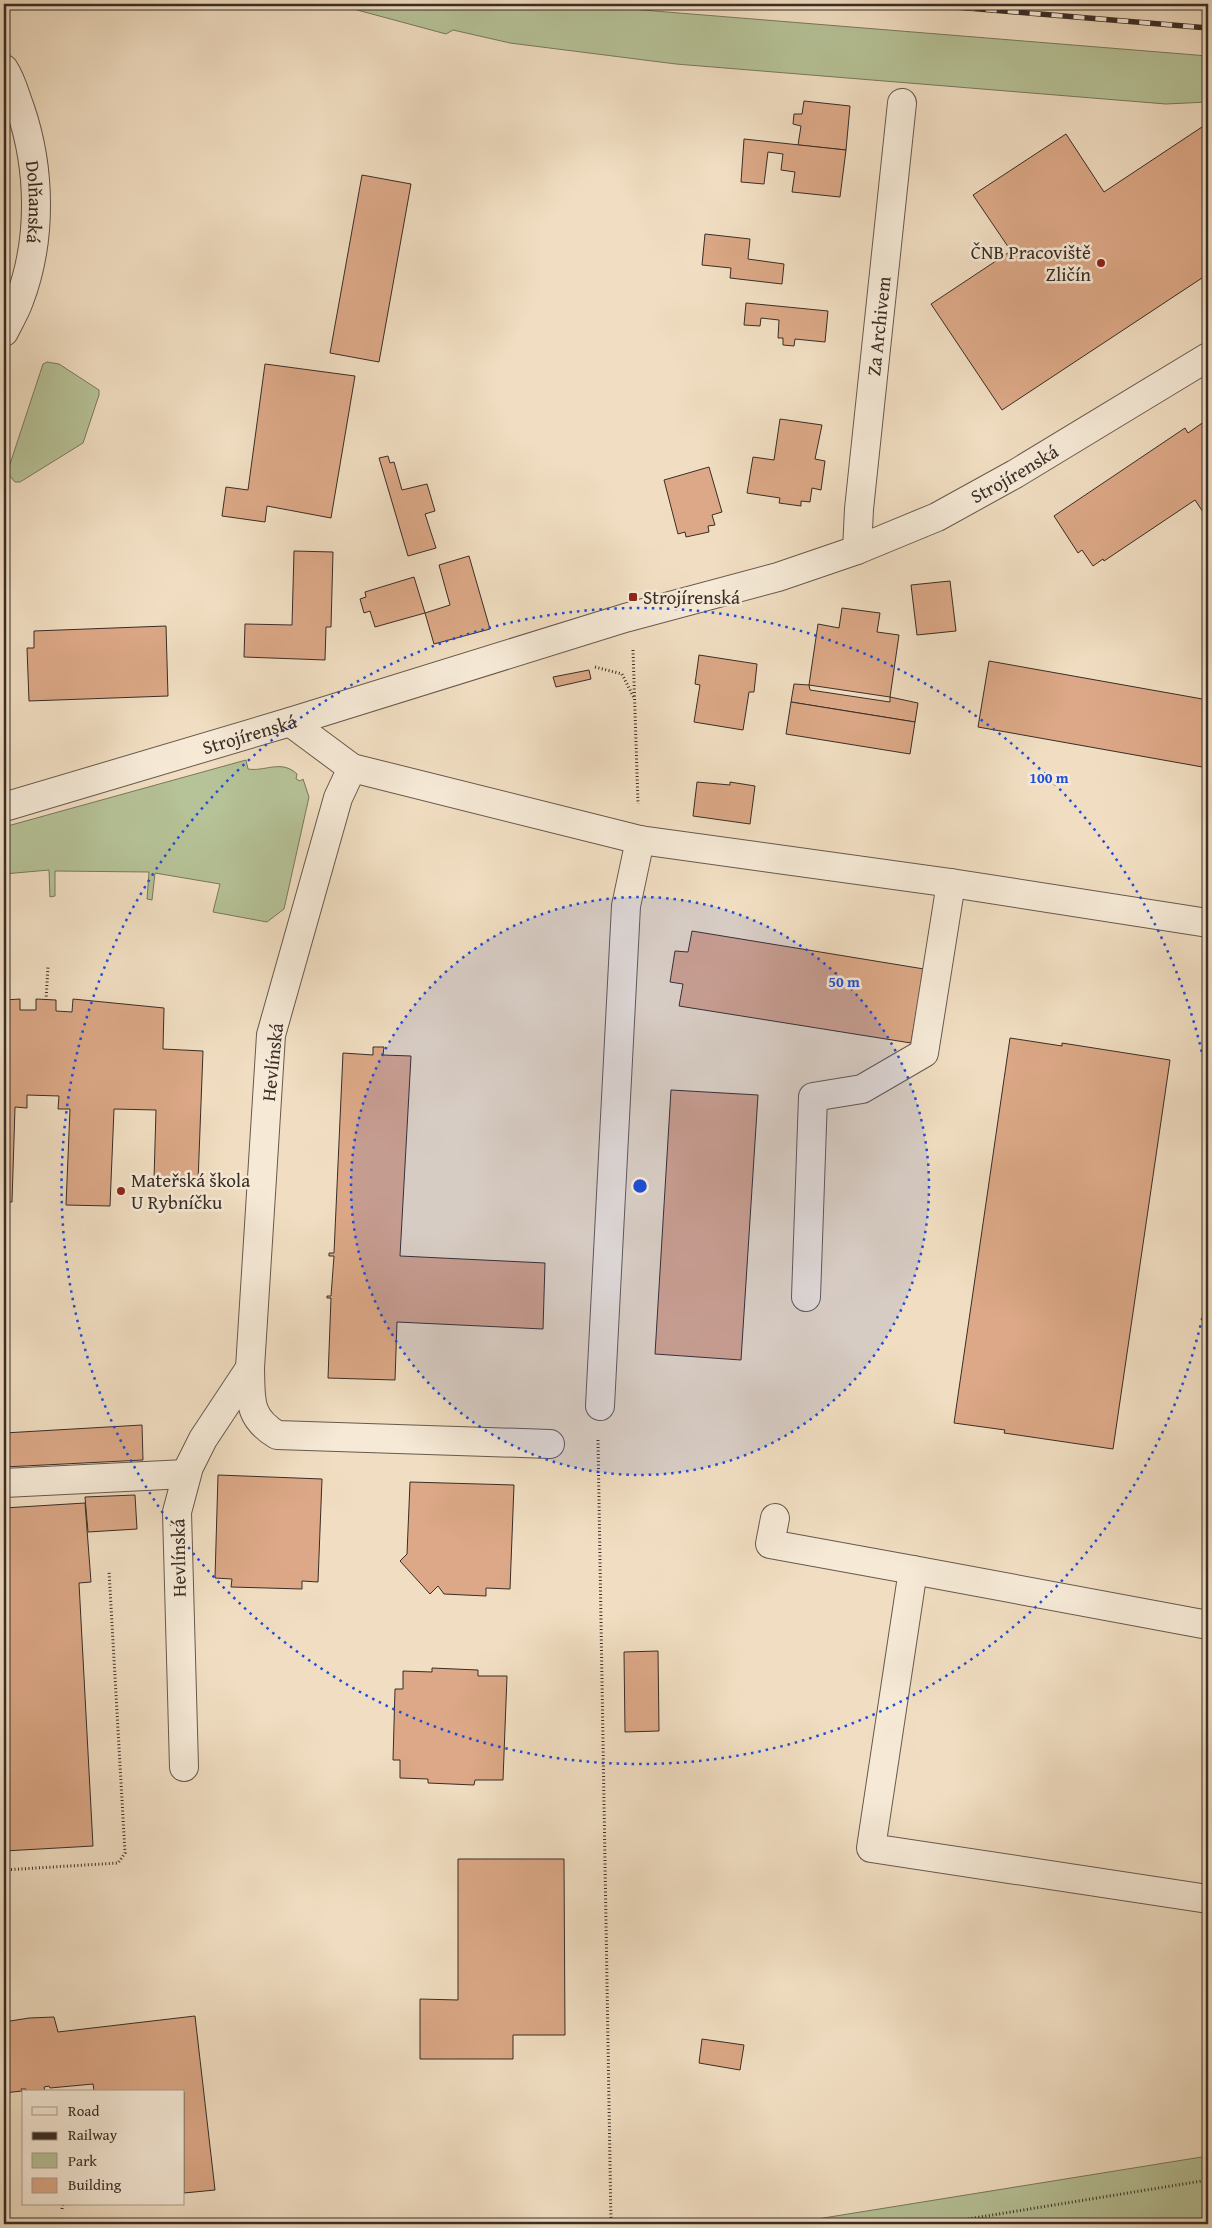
<svg xmlns="http://www.w3.org/2000/svg" width="1212" height="2228" viewBox="0 0 1212 2228" font-family="'Gentium Book Plus',serif">
	<style>
		.green { fill: #b6c297; stroke: #78785e }
		.building { fill: #dca887; stroke: #392d26 }
		.lines { fill: none; stroke-linecap: round; stroke-linejoin: round }
		.minor-casing { stroke: #67594d; stroke-width: 30 }
		.path { stroke: #392d26; stroke-width: 3; stroke-dasharray: 1 2.5; stroke-linecap: butt }
		.minor { stroke: #f6ead7; stroke-width: 28 }
		.rail-casing { stroke: #392d26; stroke-width: 5.5 }
		.rail { stroke: #f6ead7; stroke-width: 4; stroke-dasharray: 11; stroke-linecap: butt }
		.ring { fill: none; stroke: #1d4ed8; stroke-width: 2.5; stroke-dasharray: 2.5 5 }
		.poi-dot { fill: #8f2418; stroke: #f6ead7; stroke-width: 2 }
		.labels { text-anchor: middle; dominant-baseline: central; stroke-width: 5; stroke-linejoin: round; paint-order: stroke }
		.street-label { font-size: 19px; fill: #392d26; stroke: #f6ead7 }
		.poi-label { font-size: 19px; fill: #392d26; stroke: #f6ead7; text-anchor: start }
		.centre { fill: #1d4ed8; stroke: #f6ead7; stroke-width: 2.5 }
		.ring-label { font-size: 15px; text-anchor: middle; font-weight: bold; fill: #1d4ed8; stroke: #f6ead7; stroke-width: 5; stroke-linejoin: round; paint-order: stroke }
	</style>
	<rect width="100%" height="100%" fill="#f1dec2"/>
	<filter id="stains"><feTurbulence type="fractalNoise" baseFrequency=".004" numOctaves="4"/><feColorMatrix values="0 0 0 0 .2 0 0 0 0 .09 0 0 0 0 .02 0 0 0 .5 -.17"/></filter>
	<radialGradient id="worn" r=".72"><stop offset=".6" stop-color="#630" stop-opacity="0"/><stop offset="1" stop-color="#630" stop-opacity=".3"/></radialGradient>
	<g class="green">
		<path d="M335 4H588L642 10 1208 56V102L1166 104 676 64 510 43 453 30 446 34Z"/>
		<path d="M47 362 59 364 99 390V395L83 443 20 482H15L8 474 9 467 43 364Z"/>
		<path d="M246 760 248 769C265 772 281 759 297 774L296 779 300 781 303 779 309 797 284 909 267 922 213 912 220 884 155 873 152 900 147 899 149 872 55 871V896L50 897 49 870 4 874V827Z"/>
		<path d="M1208 2156V2224H786Z"/>
	</g>
	<g class="building">
		<path d="M804 101 850 106 846 150 798 145 801 126 793 124 794 114H802Z"/>
		<path d="M1208 123V274L1002 410 931 304 1011 251 973 195 1066 134 1104 192Z"/>
		<path d="M744 139 846 150 840 197 792 192 795 172 781 170 783 154 768 152 764 184 741 182Z"/>
		<path d="M362 175 411 184 379 362 330 353Z"/>
		<path d="M705 234 750 239 748 259 784 264 782 284 730 278 731 268 702 265Z"/>
		<path d="M746 303 828 311 825 342 795 339 794 346 783 345V338H778L779 320 761 318 760 326 744 325Z"/>
		<path d="M265 364 355 376 331 518 267 506 265 522 222 516 226 487 248 490Z"/>
		<path d="M780 419 822 425 815 459 825 461 821 490 812 488 810 502 801 501V506L779 503 780 498 747 493 753 457 774 460Z"/>
		<path d="M1208 419V512L1205 515 1195 500 1104 561 1103 559 1093 566 1082 550 1078 553 1054 516 1185 428 1188 433Z"/>
		<path d="M388 456 390 463 394 462 402 490 427 484 435 511 425 514 436 548 408 556 379 458Z"/>
		<path d="M709 467 722 512 712 515 715 525 708 526 709 532 686 537 685 532 678 534 664 480Z"/>
		<path d="M294 551 333 552 331 627H326L325 660 244 657 245 624 292 625Z"/>
		<path d="M469 556 490 629 434 644 425 613 450 605 439 565Z"/>
		<path d="M414 577 425 613 375 627 370 611 364 613 360 599 366 597 365 592Z"/>
		<path d="M950 581 956 631 917 635 911 585Z"/>
		<path d="M842 608 880 613 877 632 899 635 890 697 809 685 818 624 839 628Z"/>
		<path d="M166 626 168 696 29 701 27 648H34V631Z"/>
		<path d="M699 655 757 664 754 692H749L743 730 694 722 700 685 695 684Z"/>
		<path d="M989 661 1208 700V768L978 727Z"/>
		<path d="M589 670 591 679 556 687 553 677Z"/>
		<path d="M794 684 809 685 810 690 890 702V697L918 703 915 722 791 702Z"/>
		<path d="M791 702 915 722 910 754 786 734Z"/>
		<path d="M697 782 730 785V782L755 786 750 824 693 816Z"/>
		<path d="M692 931 924 969 911 1043 679 1006 683 984 670 982 675 951 688 952Z"/>
		<path d="M20 999V1010H36V999L56 1000V1011L72 1012 73 999 164 1008 163 1049 203 1051 198 1182 154 1180 156 1110 114 1109 110 1206 66 1205 70 1109H58L59 1096 27 1095V1108L15 1107 12 1202H4V1000Z"/>
		<path d="M1010 1038 1062 1046V1043L1170 1060 1113 1449 1004 1433 1005 1430 954 1423Z"/>
		<path d="M373 1047H384L383 1055 411 1056 400 1256 545 1263 543 1329 397 1322 395 1380 328 1378 331 1298H327V1296H331L334 1256H329V1253H334L343 1053 373 1055Z"/>
		<path d="M671 1090 758 1095 741 1360 655 1354Z"/>
		<path d="M142 1425 143 1460 4 1467V1433Z"/>
		<path d="M218 1475 322 1479 318 1582 302 1581V1589L231 1587 232 1579 215 1578Z"/>
		<path d="M410 1482 514 1485 510 1589 486 1588V1596L444 1594 438 1586 430 1594 400 1561 407 1554Z"/>
		<path d="M135 1495 137 1529 88 1532 85 1497Z"/>
		<path d="M85 1503 91 1582 79 1583 93 1846 4 1851V1508Z"/>
		<path d="M658 1651 659 1731 625 1732 624 1652Z"/>
		<path d="M432 1668 478 1670V1676H507L503 1780H475L474 1785 428 1783V1779L400 1778V1760H393L395 1689H403V1671L432 1672Z"/>
		<path d="M458 1859H564L565 2035H513V2059H420V1999L458 2000Z"/>
		<path d="M195 2016 215 2190 184 2193V2092H91L94 2091 93 2084 50 2088 49 2086 44 2087 45 2092H26V2089H21L22 2091 4 2093V2022L29 2018 54 2017 58 2032Z"/>
		<path d="M702 2039 744 2045 740 2070 699 2063Z"/>
	</g>
	<g class="lines">
		<defs>
			<g id="minor">
				<path id="s1" d="M4 69C12 81 15 95 20 108 41 169 42 241 19 301 15 312 9 322 4 332"/>
				<path id="s2" d="M857 550 859 509 902 103"/>
				<path d="M290 722 352 768 640 840 951 883 1208 923"/>
				<path d="M352 768 338 798 271 1035 250 1368C251 1398 247 1417 277 1435L550 1444"/>
				<path id="s3" d="M4 807 290 722 625 618 778 577 857 550 937 517 1015 474 1208 357"/>
				<path d="M806 1297 813 1097 862 1089 924 1053 951 883"/>
				<path d="M600 1406 626 906 640 840"/>
				<path d="M4 1483 186 1474"/>
				<path d="M775 1518 770 1544 913 1570 871 1848 1208 1899"/>
				<path d="M913 1570 1208 1625"/>
				<path d="M184 1767 177 1512 189 1467 203 1439 250 1368"/>
			</g>
		</defs>
		<use href="#minor" class="minor-casing"/>
		<g class="path">
			<path d="M633 650 638 804"/>
			<path d="M595 667 622 674 634 698"/>
			<path d="M46 1000 48 967"/>
			<path d="M598 1440 611 2224"/>
			<path d="M4 1870 118 1863 125 1853 109 1571"/>
			<path d="M62 2209 63 2204"/>
			<path d="M937 2224 1208 2180"/>
		</g>
		<use href="#minor" class="minor"/>
		<defs>
			<path id="rail" d="M920 4 1208 28"/>
		</defs>
		<use href="#rail" class="rail-casing"/>
		<use href="#rail" class="rail"/>
	</g>
	<circle cx="640" cy="1186" r="289" fill="#1d4ed8" fill-opacity=".12"/>
	<g class="ring">
		<circle cx="640" cy="1186" r="289"/>
		<path d="M1207 1296A578 578 0 1 1 1207 1076"/>
	</g>
	<g class="poi-dot">
		<circle cx="1101" cy="263" r="5"/>
		<rect x="628" y="592" width="10" height="10" rx="2.5"/>
		<circle cx="121" cy="1191" r="5"/>
	</g>
	<g class="labels">
		<g class="street-label">
			<text stroke="none"><textPath href="#s1" startOffset="138">Dolňanská</textPath></text>
			<text stroke="none"><textPath href="#s2" startOffset="225">Za Archivem</textPath></text>
			<text stroke="none"><textPath href="#s3" startOffset="1066">Strojírenská</textPath></text>
			<text stroke="none"><textPath href="#s3" startOffset="256">Strojírenská</textPath></text>
			<text transform="translate(272 1062) rotate(-84)">Hevlínská</text>
			<text transform="translate(178 1558) rotate(-91)">Hevlínská</text>
		</g>
		<g class="poi-label">
			<text x="1091" y="252" text-anchor="end">ČNB Pracoviště<tspan x="1091" dy="22">Zličín</tspan></text>
			<text x="643" y="597">Strojírenská</text>
			<text x="131" y="1180">Mateřská škola<tspan x="131" dy="22">U Rybníčku</tspan></text>
		</g>
	</g>
	<circle cx="640" cy="1186" r="8" class="centre"/>
	<g class="ring-label">
		<text x="1049" y="783">100 m</text>
		<text x="844" y="987">50 m</text>
	</g>
	<rect width="1212" height="2228" fill="none" stroke="#f1dec2" stroke-width="20"/>
	<rect x="5" y="5" width="1202" height="2218" fill="none" stroke="#392d26" stroke-width="2.5"/>
	<rect x="10" y="10" width="1192" height="2208" fill="none" stroke="#392d26"/>
	<rect x="22" y="2090" width="162" height="115" fill="#f6ead7" stroke="#aa9e90"/>
	<rect x="32" y="2107" width="25" height="8" fill="#f6ead7" stroke="#aa9e90"/>
	<text x="68" y="2116" font-size="15" fill="#392d26">Road</text>
	<rect x="32" y="2132" width="25" height="8" fill="#392d26" stroke="#aa9e90"/>
	<text x="68" y="2140" font-size="15" fill="#392d26">Railway</text>
	<rect x="32" y="2153" width="25" height="15" fill="#b6c297" stroke="#aa9e90"/>
	<text x="68" y="2166" font-size="15" fill="#392d26">Park</text>
	<rect x="32" y="2178" width="25" height="15" fill="#dca887" stroke="#aa9e90"/>
	<text x="68" y="2190" font-size="15" fill="#392d26">Building</text>
	<rect width="100%" height="100%" filter="url(#stains)"/>
	<rect width="100%" height="100%" fill="url(#worn)"/>
</svg>
